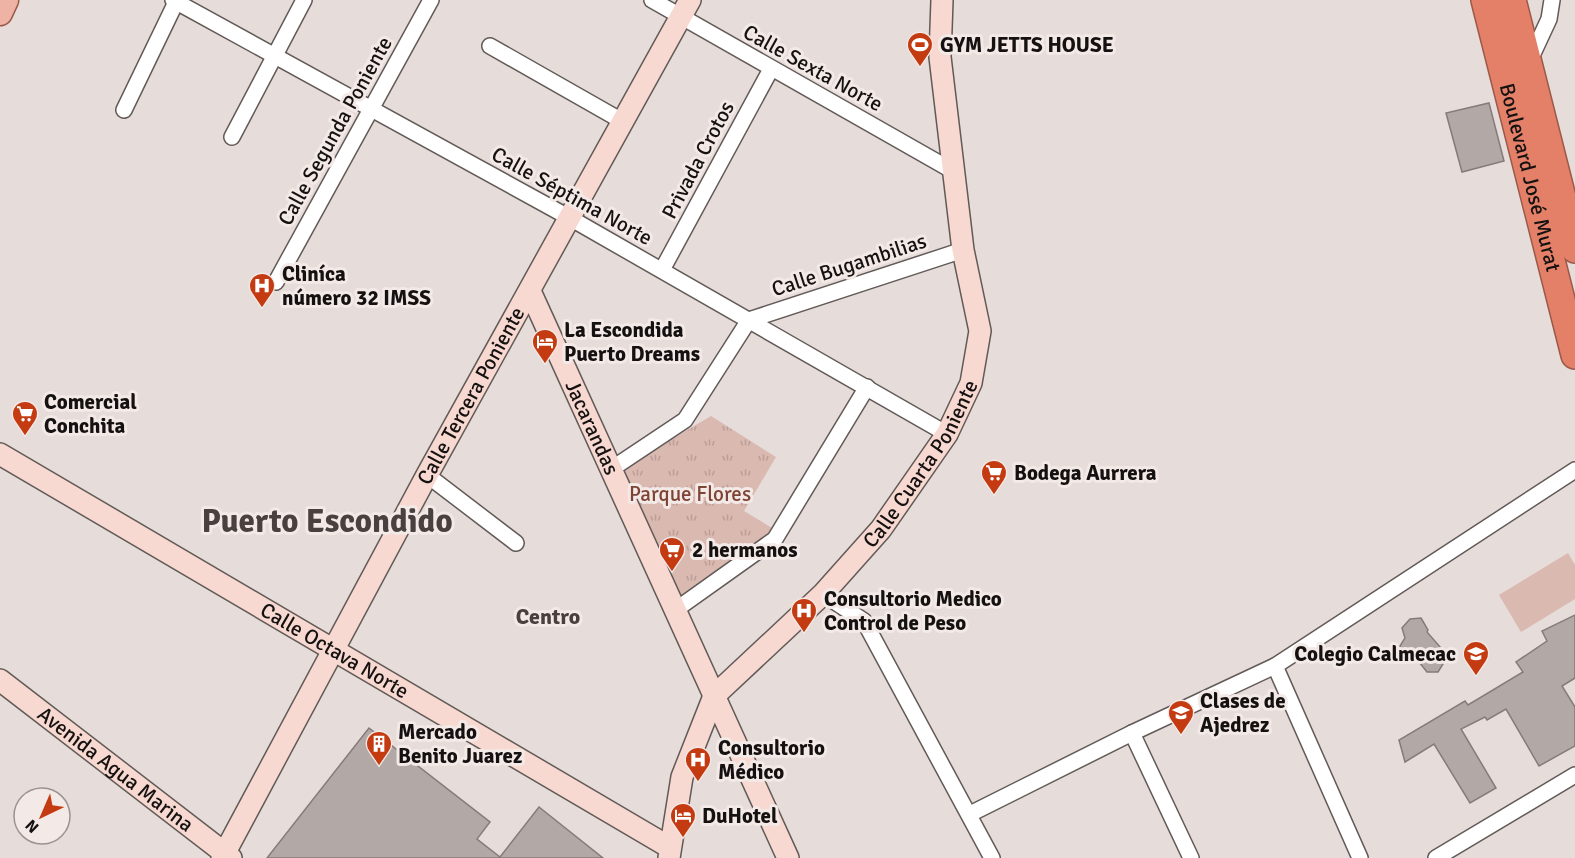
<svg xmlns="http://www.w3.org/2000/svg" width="1575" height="858" viewBox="0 0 1575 858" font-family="Signika,sans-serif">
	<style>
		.grass { fill: #dab9b1 }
		.park { fill: url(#park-tufts) }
		.building { fill: #b2a9a6; stroke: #857c79; stroke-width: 1.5 }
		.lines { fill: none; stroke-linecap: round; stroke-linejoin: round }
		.street-casing { stroke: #625a57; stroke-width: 18 }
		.secondary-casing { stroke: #625a57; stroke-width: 24 }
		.primary-casing { stroke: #9b5949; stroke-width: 27 }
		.highway-casing { stroke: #9b5949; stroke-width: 30 }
		.street { stroke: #fff; stroke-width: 15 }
		.secondary { stroke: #f7d9d1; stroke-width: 21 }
		.primary { stroke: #eeb3a4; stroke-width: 24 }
		.highway { stroke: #e38067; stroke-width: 27 }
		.labels { text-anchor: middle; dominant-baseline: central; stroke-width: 6; stroke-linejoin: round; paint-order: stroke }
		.poi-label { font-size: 21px; font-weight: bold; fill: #141110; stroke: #f3e9e6; text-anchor: start }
		.street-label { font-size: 21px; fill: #141110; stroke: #f3e9e6 }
		.park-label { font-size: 21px; fill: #7d4334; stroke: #f3e9e6 }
		.neighbourhood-label { font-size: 22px; font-weight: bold; fill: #49413f; stroke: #f3e9e6 }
		.town-label { font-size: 33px; font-weight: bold; fill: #49413f; stroke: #f3e9e6 }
	</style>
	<defs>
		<pattern id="park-tufts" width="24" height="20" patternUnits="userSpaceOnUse" patternTransform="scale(1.5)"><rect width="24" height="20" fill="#dab9b1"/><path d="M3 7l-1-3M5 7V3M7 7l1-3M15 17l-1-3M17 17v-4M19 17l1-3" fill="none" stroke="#ba9e97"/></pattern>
	</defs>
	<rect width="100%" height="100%" fill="#e6dcd9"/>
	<path class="grass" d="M1568 553 1575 565V599L1521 632 1499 595Z"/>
	<path class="park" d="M711 416 776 457 744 511 777 531 677 603 616 472Z"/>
	<g class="building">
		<path d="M1489 103 1504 161 1462 172 1446 113Z"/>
		<path d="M1575 615V678L1562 686 1575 707V746L1539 766 1506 709 1487 720 1485 717 1461 729 1496 788 1470 803 1434 744 1405 762 1399 740 1465 701 1468 705 1523 672 1516 662 1547 641 1542 631Z"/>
		<path d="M1421 618 1428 630 1427 632 1448 656 1438 672H1427L1419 662 1406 661 1400 646 1405 638 1402 628 1410 619Z"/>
		<path d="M369 728 490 822 477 839 500 857 539 807 603 858H267Z"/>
	</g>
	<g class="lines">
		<defs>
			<g id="street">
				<path d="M173 0 570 218 947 434"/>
				<path d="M652 0 953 171"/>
				<path d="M490 46 622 121"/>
				<path d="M1529 62 1549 19 1552 0"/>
				<path d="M124 110 177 0"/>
				<path d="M232 137 304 0"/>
				<path d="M662 270 771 69"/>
				<path d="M276 282 431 0"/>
				<path d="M610 470 685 420 749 320 963 250"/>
				<path d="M427 475 516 543"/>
				<path d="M823 594 864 621 992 858"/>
				<path d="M674 611 775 539 867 387"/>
				<path d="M1275 666 1360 858"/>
				<path d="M1132 733 1191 858"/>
				<path d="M970 814 1132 733 1275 666 1575 470"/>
				<path d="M1436 858 1575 775"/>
			</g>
			<g id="secondary">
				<path id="s1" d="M530 291 788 858"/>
				<path id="s2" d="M0 454 669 847"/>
				<path id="s3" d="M0 680 231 858"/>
				<path id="s4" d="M222 858 427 475 690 0"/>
				<path id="s5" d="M669 858 682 777 714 696 823 594 881 529 947 434 971 383 980 331 963 250 940 57 942 0"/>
			</g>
			<path id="primary" d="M0 13 6 0"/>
			<g id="highway">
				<path id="s6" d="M1485 0 1575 355"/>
				<path d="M1512 0 1575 249"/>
			</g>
		</defs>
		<use href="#street" class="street-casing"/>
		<use href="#secondary" class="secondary-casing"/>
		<use href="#primary" class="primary-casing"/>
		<use href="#highway" class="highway-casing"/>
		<use href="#street" class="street"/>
		<use href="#secondary" class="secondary"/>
		<use href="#primary" class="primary"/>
		<use href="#highway" class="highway"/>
	</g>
	<defs>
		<symbol id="stadium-pin" viewBox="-11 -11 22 30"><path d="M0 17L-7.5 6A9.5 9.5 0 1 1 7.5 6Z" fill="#c43b12" stroke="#f3e9e6"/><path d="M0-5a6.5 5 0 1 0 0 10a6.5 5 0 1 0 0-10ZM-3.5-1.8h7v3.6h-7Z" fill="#fff"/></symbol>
		<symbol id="hospital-pin" viewBox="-11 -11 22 30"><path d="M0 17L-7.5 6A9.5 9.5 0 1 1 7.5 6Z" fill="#c43b12" stroke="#f3e9e6"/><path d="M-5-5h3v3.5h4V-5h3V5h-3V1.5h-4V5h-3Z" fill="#fff"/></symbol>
		<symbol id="hotel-pin" viewBox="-11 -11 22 30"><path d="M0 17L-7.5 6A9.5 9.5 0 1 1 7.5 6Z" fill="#c43b12" stroke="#f3e9e6"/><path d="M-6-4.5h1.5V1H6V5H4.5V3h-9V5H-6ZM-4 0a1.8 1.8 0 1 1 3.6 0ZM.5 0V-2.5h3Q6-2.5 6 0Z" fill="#fff"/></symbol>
		<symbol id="supermarket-pin" viewBox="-11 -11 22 30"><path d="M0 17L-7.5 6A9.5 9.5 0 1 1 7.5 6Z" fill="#c43b12" stroke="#f3e9e6"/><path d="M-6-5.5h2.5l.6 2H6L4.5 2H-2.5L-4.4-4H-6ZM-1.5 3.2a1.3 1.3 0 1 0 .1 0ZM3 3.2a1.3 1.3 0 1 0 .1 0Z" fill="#fff"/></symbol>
		<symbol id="school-pin" viewBox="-11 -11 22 30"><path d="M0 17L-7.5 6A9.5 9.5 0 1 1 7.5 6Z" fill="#c43b12" stroke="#f3e9e6"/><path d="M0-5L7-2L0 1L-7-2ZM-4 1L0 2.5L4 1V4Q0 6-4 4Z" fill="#fff"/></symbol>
		<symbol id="building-pin" viewBox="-11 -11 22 30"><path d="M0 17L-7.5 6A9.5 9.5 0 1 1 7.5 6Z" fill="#c43b12" stroke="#f3e9e6"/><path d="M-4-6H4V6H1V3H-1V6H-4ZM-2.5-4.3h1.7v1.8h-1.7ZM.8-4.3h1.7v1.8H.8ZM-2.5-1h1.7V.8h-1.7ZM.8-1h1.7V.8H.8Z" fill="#fff"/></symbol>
	</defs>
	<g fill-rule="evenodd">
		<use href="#stadium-pin" x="905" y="30" width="30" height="40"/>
		<use href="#hospital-pin" x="247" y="271" width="30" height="40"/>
		<use href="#hotel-pin" x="530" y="327" width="30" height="40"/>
		<use href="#supermarket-pin" x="10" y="399" width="30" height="40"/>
		<use href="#supermarket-pin" x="979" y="458" width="30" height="40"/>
		<use href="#supermarket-pin" x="657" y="535" width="30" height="40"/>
		<use href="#hospital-pin" x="789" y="596" width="30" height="40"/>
		<use href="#school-pin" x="1461" y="639" width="30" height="40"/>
		<use href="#school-pin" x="1166" y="698" width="30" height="40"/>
		<use href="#building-pin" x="364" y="729" width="30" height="40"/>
		<use href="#hospital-pin" x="683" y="745" width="30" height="40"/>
		<use href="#hotel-pin" x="668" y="801" width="30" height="40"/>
	</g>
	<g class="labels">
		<g class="poi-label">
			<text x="940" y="45">GYM JETTS HOUSE</text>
			<text x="282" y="274">Cliníca<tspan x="282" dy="24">número 32 IMSS</tspan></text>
			<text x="564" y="330">La Escondida<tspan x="564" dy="24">Puerto Dreams</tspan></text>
			<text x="44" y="402">Comercial<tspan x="44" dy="24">Conchita</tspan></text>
			<text x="1014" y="473">Bodega Aurrera</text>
			<text x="692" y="550">2 hermanos</text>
			<text x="824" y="599">Consultorio Medico<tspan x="824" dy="24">Control de Peso</tspan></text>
			<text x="1456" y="654" text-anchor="end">Colegio Calmecac</text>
			<text x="1200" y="701">Clases de<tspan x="1200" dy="24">Ajedrez</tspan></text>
			<text x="398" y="732">Mercado<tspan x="398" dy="24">Benito Juarez</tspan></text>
			<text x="718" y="748">Consultorio<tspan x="718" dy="24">Médico</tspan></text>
			<text x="702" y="816">DuHotel</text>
		</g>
		<g class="street-label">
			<text transform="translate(813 68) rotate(29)">Calle Sexta Norte</text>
			<text transform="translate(335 131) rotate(-61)">Calle Segunda Poniente</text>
			<text transform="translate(698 160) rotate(-62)">Privada Crotos</text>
			<text stroke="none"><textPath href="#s6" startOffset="183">Boulevard José Murat</textPath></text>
			<text transform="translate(572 196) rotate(29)">Calle Séptima Norte</text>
			<text transform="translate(849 265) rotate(-18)">Calle Bugambilias</text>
			<text stroke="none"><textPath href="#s4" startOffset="525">Calle Tercera Poniente</textPath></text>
			<text stroke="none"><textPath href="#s1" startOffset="150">Jacarandas</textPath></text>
			<text stroke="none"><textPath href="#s5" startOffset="482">Calle Cuarta Poniente</textPath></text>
			<text stroke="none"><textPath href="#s2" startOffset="388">Calle Octava Norte</textPath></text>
			<text stroke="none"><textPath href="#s3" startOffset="146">Avenida Agua Marina</textPath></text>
		</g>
		<g class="park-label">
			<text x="690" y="494">Parque Flores</text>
		</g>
		<g class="neighbourhood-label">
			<text x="548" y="616">Centro</text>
		</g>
		<g class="town-label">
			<text x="327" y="521">Puerto Escondido</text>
		</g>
	</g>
	<g transform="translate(42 816) rotate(224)"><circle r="28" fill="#f3e9e6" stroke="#9a9390" stroke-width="1.5"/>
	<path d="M0-4.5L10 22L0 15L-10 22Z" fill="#c43b12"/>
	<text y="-9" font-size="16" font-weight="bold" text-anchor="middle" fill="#141110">N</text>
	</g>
</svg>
